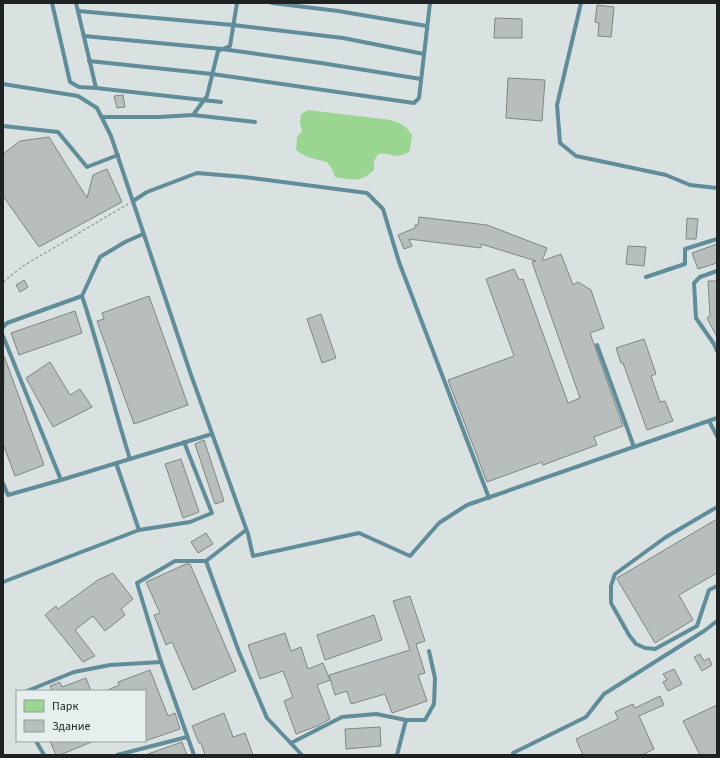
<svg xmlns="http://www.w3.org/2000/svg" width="720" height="758" viewBox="0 0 720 758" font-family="'Source Sans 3',sans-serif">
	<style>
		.green { fill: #9ad591 }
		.building { fill: #b7bebb; stroke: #808683 }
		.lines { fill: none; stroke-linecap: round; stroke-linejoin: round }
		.path { stroke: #9fa6a5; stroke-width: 1.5; stroke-dasharray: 3 2; stroke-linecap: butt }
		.lane { stroke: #618c99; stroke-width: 4 }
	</style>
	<rect width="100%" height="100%" fill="#d9e2e1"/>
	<path class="green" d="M308 110 391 120C401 123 406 126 412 135L410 151C396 161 393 152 378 154L374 161V170C361 183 351 180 335 177L332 169 327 162C315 159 306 158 296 150L297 137 302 131 300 123 301 114Z"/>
	<g class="building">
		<path d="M597 5 614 7 611 37 598 36 599 23 595 22Z"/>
		<path d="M495 18 522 19V38H494Z"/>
		<path d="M508 78 545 80 542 121 506 118Z"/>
		<path d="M123 95 125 107 117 108 114 96Z"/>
		<path d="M49 137 87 198 93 175 107 169 122 202 39 247 3 196V154L20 141Z"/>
		<path d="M419 217 487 225 547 248 542 261 561 254 573 285 578 282 591 290 604 328 590 333 623 426 594 437 597 445 543 465 542 462 487 482 448 380 514 356 486 279 514 269 519 280 523 279 568 403 580 398 532 262 536 261 481 244V248L409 239 412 246 404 249 398 235 415 228V225H418Z"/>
		<path d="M687 218 698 219 696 239H686Z"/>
		<path d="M717 244V263L698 269 692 253Z"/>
		<path d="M628 246 646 247 644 266 626 264Z"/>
		<path d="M24 280 28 287 20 292 16 285Z"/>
		<path d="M708 281H717V337L707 318 710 316Z"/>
		<path d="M149 296 188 405 134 424 97 321 104 319 102 313Z"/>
		<path d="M75 311 82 333 19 355 11 333Z"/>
		<path d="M321 314 336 358 322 363 307 319Z"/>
		<path d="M644 339 656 374 651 376 660 402 665 401 673 421 647 430 623 363H621L616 348Z"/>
		<path d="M4 356 44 465 15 476 3 444Z"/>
		<path d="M50 362 70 395 80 389 92 407 53 427 26 378Z"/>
		<path d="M204 440 224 501 215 504 195 444Z"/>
		<path d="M181 459 199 512 183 518 165 464Z"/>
		<path d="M717 519V573L679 595 693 620 655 643 617 579V578Z"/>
		<path d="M206 533 213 544 198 553 191 542Z"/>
		<path d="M186 564H190L236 671 193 690 172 642 166 645 154 615 160 613 146 582Z"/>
		<path d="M113 573 133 599 121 609 125 615 105 631 93 616 75 630 95 656 83 662 45 615 56 606 58 609 98 580Z"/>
		<path d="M410 596 425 641 416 644 425 673 418 675 427 701 392 713 385 694 351 704 347 691 335 695 329 675 410 650 393 601Z"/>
		<path d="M374 615 382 640 325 660 317 635Z"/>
		<path d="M285 633 291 651 301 647 308 669 323 663 330 680 317 685 330 719 317 726 296 734 284 701 293 697 283 671 260 679 248 645Z"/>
		<path d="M700 654 704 661 709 658 712 665 702 671 694 657Z"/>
		<path d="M674 669 682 684 668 691 663 682 667 680 663 674Z"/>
		<path d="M150 670 168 716 175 713 180 729 145 741V691H106L119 685 118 682Z"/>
		<path d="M86 678 91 691H52L50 686 60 682 62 687Z"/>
		<path d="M660 696 664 705 639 716 654 749 642 755H583L576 739 618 719 615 712 633 704 635 708Z"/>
		<path d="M717 705V755H700L683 721Z"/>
		<path d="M224 713 233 737 245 733 253 755H205L201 743H199L192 726Z"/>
		<path d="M380 727 381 746 346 749 345 729Z"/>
		<path d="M50 741H94L60 755H56Z"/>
		<path d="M182 742 187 755H149L148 754Z"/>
	</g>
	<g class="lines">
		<path class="path" d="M3 282 23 266 128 204"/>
		<g class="lane">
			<path d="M52 3 70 82 79 87 96 88 221 102"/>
			<path d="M76 3 96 88"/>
			<path d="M272 3 338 11 427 26"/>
			<path d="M581 3 557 105 560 143 576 156 666 175 690 185 717 188"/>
			<path d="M78 11 233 25 343 38 424 54"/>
			<path d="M84 36 222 49 321 63 421 79"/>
			<path d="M89 61 212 74 414 103 419 98 430 3"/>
			<path d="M3 84 78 96 97 108 111 136 190 372 248 534 253 556 359 533 410 556 439 523 467 505 717 418"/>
			<path d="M193 115 255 122"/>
			<path d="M102 117H159L193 115 207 96 218 51 230 46 237 3"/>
			<path d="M3 126 58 132 87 167 118 155"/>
			<path d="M133 201 147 192 197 173 244 177 367 193 383 209 399 262 489 498"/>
			<path d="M717 271 700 277 694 283 696 318 714 344 717 351"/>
			<path d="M646 277 685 264V249L717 239"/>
			<path d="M82 296C100 350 113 405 130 459"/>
			<path d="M3 327 7 323 82 296 100 257 125 242 143 234"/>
			<path d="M3 336 61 480 8 495 3 483"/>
			<path d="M597 345 634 447"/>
			<path d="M709 421 717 436"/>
			<path d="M61 480 212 434"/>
			<path d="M717 507 666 537 615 574 611 586V603L629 635 636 644 645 648 655 649 697 626 709 590 717 586"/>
			<path d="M139 530 190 522 212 513 184 442"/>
			<path d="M246 530 206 561 239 652 267 718 302 755"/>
			<path d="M3 582 139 530 116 463"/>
			<path d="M27 691 74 672 110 665 161 662"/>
			<path d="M36 741 44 755"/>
			<path d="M291 743 342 717 376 714 406 720"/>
			<path d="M513 753 586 717 604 694 704 631 717 621"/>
			<path d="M117 755 187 737"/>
			<path d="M194 755 161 662 137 583 175 561H206"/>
			<path d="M397 755 406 720H425L434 704 435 678 429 651"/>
		</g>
	</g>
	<rect width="720" height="758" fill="none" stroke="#1f2222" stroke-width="8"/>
	<rect x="16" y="690" width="130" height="52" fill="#e6efee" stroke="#969d9c"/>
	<rect x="24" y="700" width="20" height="12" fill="#9ad591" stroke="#969d9c"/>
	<text x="52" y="710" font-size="12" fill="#1f2222">Парк</text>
	<rect x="24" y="720" width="20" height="12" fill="#b7bebb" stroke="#969d9c"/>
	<text x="52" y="730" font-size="12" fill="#1f2222">Здание</text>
</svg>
